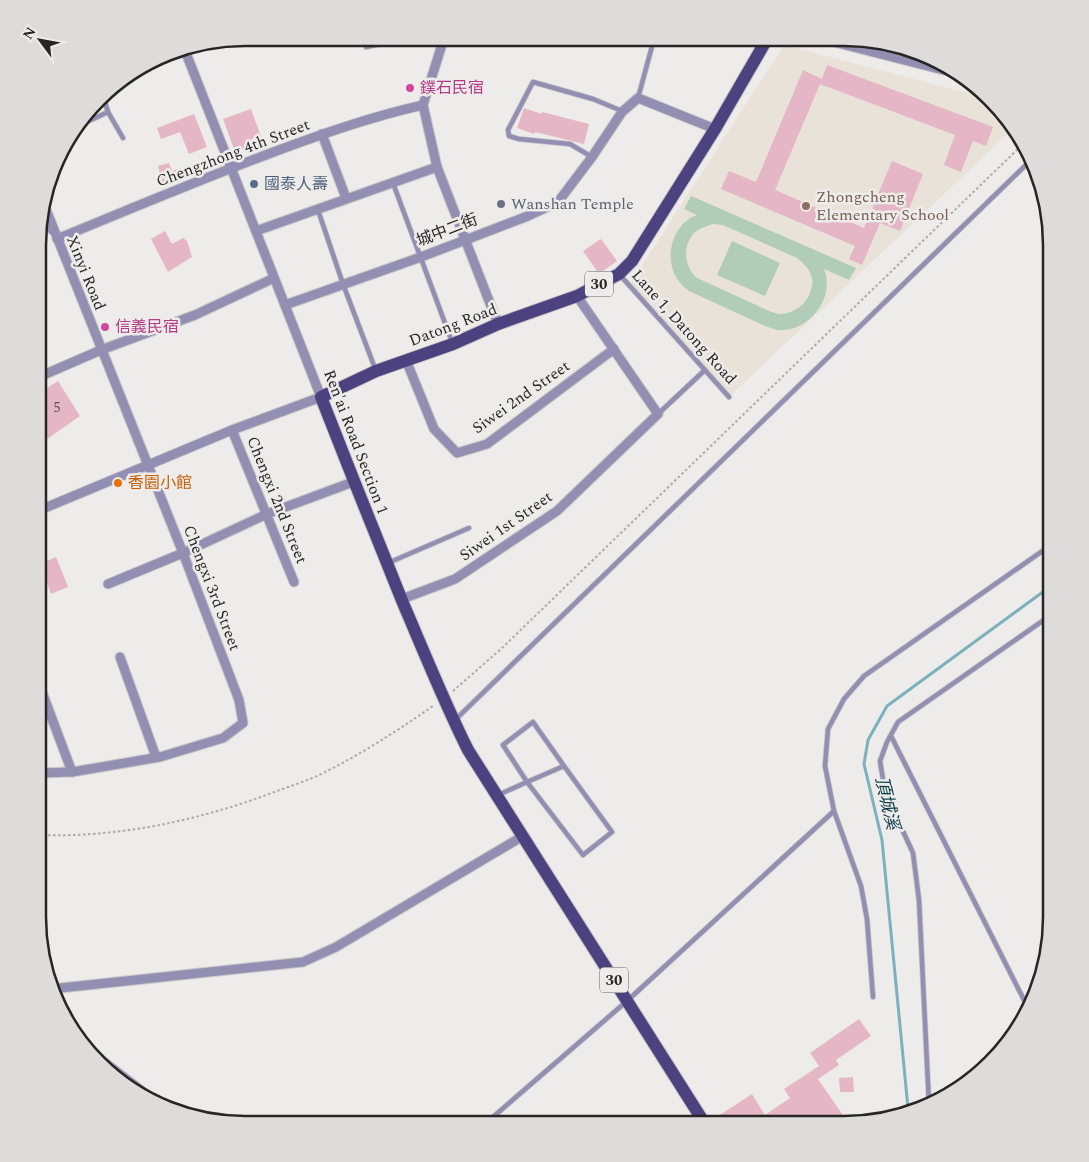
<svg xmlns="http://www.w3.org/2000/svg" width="1089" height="1162" viewBox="0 0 1089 1162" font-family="Spectral,'Noto Sans TC',serif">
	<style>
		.built { fill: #e9e2d9 }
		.green { fill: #b1ccb9; fill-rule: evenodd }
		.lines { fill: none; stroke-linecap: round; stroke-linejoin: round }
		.stream { stroke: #7cb0bd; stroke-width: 3 }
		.building { fill: #e5b6c5 }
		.lane-casing { stroke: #cac8c7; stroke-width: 6 }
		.street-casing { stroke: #cac8c7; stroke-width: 11 }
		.primary-casing { stroke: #cac8c7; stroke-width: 14 }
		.path { stroke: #acaaa9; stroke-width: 2; stroke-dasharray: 2.5 2.5; stroke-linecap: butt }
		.lane { stroke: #928fb3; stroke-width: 4.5 }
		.street { stroke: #928fb3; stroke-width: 9 }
		.primary { stroke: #4b427f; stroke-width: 12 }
		.hotel-dot { fill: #d1479c; stroke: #eeecea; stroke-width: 2 }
		.service-dot { fill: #5c6f8a; stroke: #eeecea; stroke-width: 2 }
		.worship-dot { fill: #6b7280; stroke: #eeecea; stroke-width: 2 }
		.education-dot { fill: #8d6e63; stroke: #eeecea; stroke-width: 2 }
		.food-dot { fill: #e8710a; stroke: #eeecea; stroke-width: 2 }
		.labels { text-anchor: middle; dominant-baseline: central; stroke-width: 5; stroke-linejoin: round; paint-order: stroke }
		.number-label { font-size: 14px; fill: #564a4d }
		.shield { fill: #eeecea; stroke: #636160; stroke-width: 1 }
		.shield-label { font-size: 15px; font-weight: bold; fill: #272625 }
		.hotel-label { font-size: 16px; fill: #b23c85; stroke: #eeecea; text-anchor: start }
		.street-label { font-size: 16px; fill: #272625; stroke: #eeecea }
		.service-label { font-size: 16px; fill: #4e5e75; stroke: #eeecea; text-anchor: start }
		.education-label { font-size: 16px; fill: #785e54; stroke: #eeecea; text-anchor: start }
		.worship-label { font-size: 16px; fill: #5b616d; stroke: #eeecea; text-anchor: start }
		.food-label { font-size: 16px; fill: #c56008; stroke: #eeecea; text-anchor: start }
		.water-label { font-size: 18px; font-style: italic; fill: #103f4a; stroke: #eeecea }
		.rim { fill: none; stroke: #272625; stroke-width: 2.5 }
	</style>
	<rect width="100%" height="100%" fill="#eeecea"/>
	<path class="built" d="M784 45 980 96 1014 128 729 397 630 284Z"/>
	<g class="green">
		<path d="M691 196 856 268 849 280 824 269C836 298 808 333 777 330 773 329 769 327 765 326L689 291C682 286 678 281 674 273 665 252 675 222 697 215L684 209ZM713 224 723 225 797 258C807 266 816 276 811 290 807 304 794 314 779 314 771 313 761 307 754 304 735 295 716 287 697 278 684 267 682 245 695 232 700 228 707 226 713 224Z"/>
		<path d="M732 241 780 263 765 296 717 275Z"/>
	</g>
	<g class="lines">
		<path class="stream" d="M907 1114 908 1108 882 840 864 764 868 740 887 706 1051 586"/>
	</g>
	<g class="building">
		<path d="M827 65 993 127 986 146 973 141 961 172 944 165 955 135 820 84 775 190 864 228 892 161 923 174 900 231 880 223 862 265 849 259 855 246 721 189 729 171 756 182 803 70 822 79Z"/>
		<path d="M524 108 542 114V112L589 124 584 144 535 132 534 134 517 128Z"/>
		<path d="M251 109 263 142 235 152 223 119Z"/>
		<path d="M194 114 207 147 189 154 180 132 161 139 157 128Z"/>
		<path d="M169 163 172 171 178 169 181 179 163 185 158 166Z"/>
		<path d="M165 231 172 244 183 238 187 241 192 257 168 272 151 239Z"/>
		<path d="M601 239 617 261 599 274 583 251Z"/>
		<path d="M58 381 80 416 40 444 41 392Z"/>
		<path d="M56 557 68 587 51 594 40 564Z"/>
		<path d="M859 1019 871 1036 836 1060 839 1065 818 1079 849 1124H713L712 1120 752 1094 765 1115 790 1098 784 1089 819 1066 810 1053Z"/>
		<path d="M853 1077 854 1092H840L839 1078Z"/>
	</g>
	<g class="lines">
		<defs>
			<g id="lane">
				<path d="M427 38 441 46"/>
				<path d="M366 47 409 38"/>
				<path d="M638 98 654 39"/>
				<path d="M108 112 123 138"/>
				<path d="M78 126 108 112 103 96"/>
				<path d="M592 157 570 144 519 139 509 136 508 130 533 82 593 99 622 111"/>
				<path d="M393 183 452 342"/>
				<path d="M318 210 343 284 376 371"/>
				<path d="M41 219 51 232"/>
				<path d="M620 275 729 397"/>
				<path d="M658 414 705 370"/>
				<path d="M388 563 469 528"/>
				<path d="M455 720 1031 160"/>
				<path d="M891 736 1028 1008"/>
				<path d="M498 795 527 782 583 855 612 832 564 766 527 782 503 745 533 722 564 766"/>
				<path d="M873 997 867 919 861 886 834 811 825 766 828 729 844 699 864 676 1051 545"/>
				<path d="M91 1049 160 1102"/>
				<path d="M929 1104 919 900 913 853 885 792 880 761 887 742 898 722 1051 615"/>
				<path d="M485 1124 627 1001 834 811"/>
			</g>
			<g id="street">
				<path d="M444 38 423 105 437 167 498 324"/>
				<path d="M822 39 955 73"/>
				<path d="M322 134 346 198"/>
				<path d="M256 231 437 167"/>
				<path d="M57 239C128 210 199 180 271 153 322 134 370 117 423 105"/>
				<path d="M285 305 421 257 528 216 558 202 592 157 622 112 638 98 715 129"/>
				<path d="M406 360 434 429 457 453 487 444 614 349"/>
				<path d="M41 376 101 350 195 315 274 278"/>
				<path d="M232 430 294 582"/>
				<path d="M40 510 232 430 321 397 184 48"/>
				<path d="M108 584 183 553 267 514 353 482"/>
				<path d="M402 599 455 579 557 511 658 414 577 296"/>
				<path d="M120 657 156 757"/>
				<path d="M39 684 72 772"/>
				<path d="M39 773 72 772 160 757 223 738 243 723 239 700 183 553 43 202"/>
				<path d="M51 989 303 962 336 947 523 836"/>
			</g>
			<path id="primary" d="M705 1124 468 750C444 702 424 652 403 603 375 534 348 466 321 397L376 371 453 344 498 324 577 296 619 274 632 261 715 129 767 39"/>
		</defs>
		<use href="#lane" class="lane-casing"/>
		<use href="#street" class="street-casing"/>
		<use href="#primary" class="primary-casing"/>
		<g class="path">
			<path d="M453 691 501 649 1023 144"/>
			<path d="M38 835C119 838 201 820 277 791 291 786 306 781 319 775 360 755 397 731 433 706"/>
		</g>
		<use href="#lane" class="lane"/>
		<use href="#street" class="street"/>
		<use href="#primary" class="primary"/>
	</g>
	<g class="hotel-dot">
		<circle cx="410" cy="88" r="5"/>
		<circle cx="105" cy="327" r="5"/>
	</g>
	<circle class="service-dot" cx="254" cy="184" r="5"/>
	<circle class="worship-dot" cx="501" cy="204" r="5"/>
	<circle class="education-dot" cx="806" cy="206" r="5"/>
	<circle class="food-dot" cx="118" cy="483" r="5"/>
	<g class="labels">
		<g class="number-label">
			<text x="57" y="407">5</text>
		</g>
		<g class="shield">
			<rect x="585" y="271.5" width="28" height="25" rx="4"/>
			<rect x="600" y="967.5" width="28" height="25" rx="4"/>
		</g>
		<g class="shield-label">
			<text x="599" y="284">30</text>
			<text x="614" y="980">30</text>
		</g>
		<g class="hotel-label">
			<text x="420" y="88">鏷石民宿</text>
			<text x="115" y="327">信義民宿</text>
		</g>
		<g class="street-label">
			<text transform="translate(233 153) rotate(-21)">Chengzhong 4th Street</text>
			<text transform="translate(447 230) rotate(-21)">城中二街</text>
			<text transform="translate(86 273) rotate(68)">Xinyi Road</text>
			<text transform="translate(453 325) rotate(-21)">Datong Road</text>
			<text transform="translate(684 327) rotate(48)">Lane 1, Datong Road</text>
			<text transform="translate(521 397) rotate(-35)">Siwei 2nd Street</text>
			<text transform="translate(356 442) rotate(69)">Ren'ai Road Section 1</text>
			<text transform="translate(277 500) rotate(68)">Chengxi 2nd Street</text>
			<text transform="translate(506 526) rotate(-35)">Siwei 1st Street</text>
			<text transform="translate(212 588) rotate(69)">Chengxi 3rd Street</text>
		</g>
		<g class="service-label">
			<text x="264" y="184">國泰人壽</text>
		</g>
		<g class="education-label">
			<text x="816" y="197">Zhongcheng<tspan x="816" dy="18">Elementary School</tspan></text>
		</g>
		<g class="worship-label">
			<text x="511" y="204">Wanshan Temple</text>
		</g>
		<g class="food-label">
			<text x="128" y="483">香園小館</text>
		</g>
		<g class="water-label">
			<text transform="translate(887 803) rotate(77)">頂城溪</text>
		</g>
	</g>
	<path d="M0 0H1089V1162H0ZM245 46H844A199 199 0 0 1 1043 245V917A199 199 0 0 1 844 1116H245A199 199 0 0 1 46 917V245A199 199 0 0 1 245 46Z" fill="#dedcda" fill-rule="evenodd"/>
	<path class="rim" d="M245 46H844A199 199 0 0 1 1043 245V917A199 199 0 0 1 844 1116H245A199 199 0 0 1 46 917V245A199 199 0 0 1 245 46Z"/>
	<g transform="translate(40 40) rotate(302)" stroke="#eeecea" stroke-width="4" paint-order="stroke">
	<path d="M0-4L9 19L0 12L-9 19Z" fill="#272625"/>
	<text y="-8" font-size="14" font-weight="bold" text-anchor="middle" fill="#272625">N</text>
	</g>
</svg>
